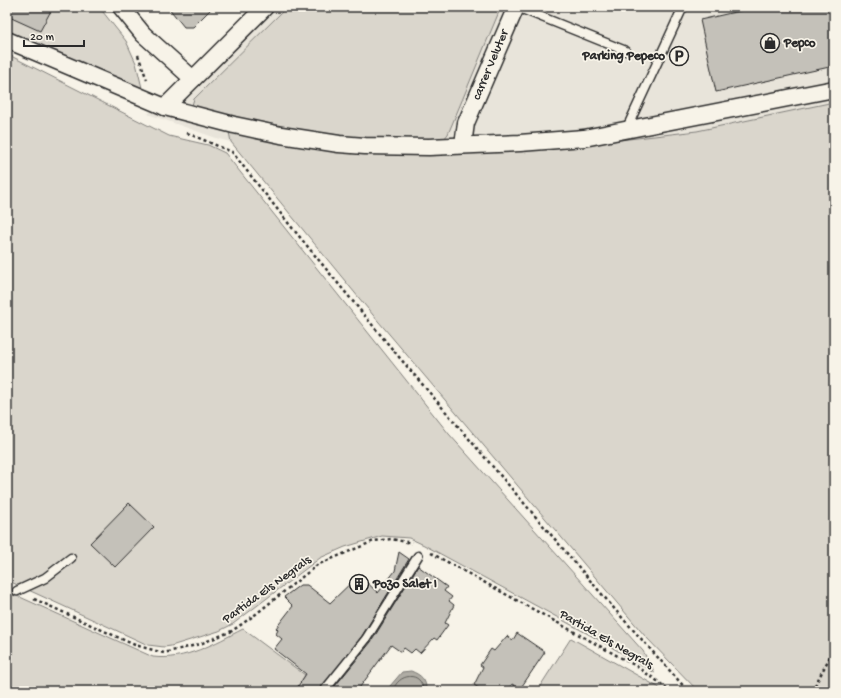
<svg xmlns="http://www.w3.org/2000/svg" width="841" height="698" viewBox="0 0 841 698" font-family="'Gochi Hand',sans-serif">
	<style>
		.built { fill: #e8e4da }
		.green { fill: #dad6cc; stroke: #82807c }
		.water { fill: #afaca4; stroke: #7a7874 }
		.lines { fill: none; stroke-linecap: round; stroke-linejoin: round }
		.shore { stroke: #605f5b; stroke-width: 1 }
		.building { fill: #c4c1b9; stroke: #2b2b2b }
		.service-casing { stroke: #2b2b2b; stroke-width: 11 }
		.minor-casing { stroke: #2b2b2b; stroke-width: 19 }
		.path { stroke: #2b2b2b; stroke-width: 2.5; stroke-dasharray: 3 3; stroke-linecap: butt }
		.service { stroke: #f7f3e8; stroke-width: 8 }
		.minor { stroke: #f7f3e8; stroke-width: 16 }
		.labels { text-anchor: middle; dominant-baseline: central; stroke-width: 3.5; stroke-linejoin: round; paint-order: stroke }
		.poi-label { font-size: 13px; font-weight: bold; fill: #2b2b2b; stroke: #f7f3e8; text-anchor: start }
		.street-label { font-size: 13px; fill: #2b2b2b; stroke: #f7f3e8 }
	</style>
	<rect width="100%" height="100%" fill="#f7f3e8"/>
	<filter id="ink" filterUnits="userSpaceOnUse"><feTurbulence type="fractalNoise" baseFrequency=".025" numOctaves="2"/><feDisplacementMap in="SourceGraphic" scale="8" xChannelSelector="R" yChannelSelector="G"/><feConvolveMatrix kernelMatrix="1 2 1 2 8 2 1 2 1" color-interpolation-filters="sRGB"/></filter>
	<g filter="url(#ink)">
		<path class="built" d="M258 7H834V102L697 131 634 140 543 149 466 151 230 132 231 142 219 139 148 114 199 60Z"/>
		<g class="green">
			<path d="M7 7H99L126 41 136 63 143 92 7 33Z"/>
			<path d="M287 7H501L448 134 444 139C426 141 408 140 390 139 324 137 260 122 195 108L192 105 194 99Z"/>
			<path d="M7 54 169 136 208 145 225 153 449 434 643 651 655 673 601 641 424 545 409 538 382 536 345 547 320 558 233 624 219 631 171 646 164 647 148 645 11 582 7 583Z"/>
			<path d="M834 102V691H698L645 636 373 315 231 142 229 132 466 151 543 149 697 131Z"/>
			<path d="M7 594 20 597 153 657C185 661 215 643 243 629L305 675 295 691H7Z"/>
			<path d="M571 638 658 687 663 691H537Z"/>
		</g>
		<path class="water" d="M411 671C421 675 427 680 426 691H389L390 686 402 672Z"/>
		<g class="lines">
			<path class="shore" d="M393 691C397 673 423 670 423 691"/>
		</g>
		<g class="building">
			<path d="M7 7H53L40 31 7 16Z"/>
			<path d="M168 7H213L193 27H184Z"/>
			<path d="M757 7H834V66L716 92 700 20Z"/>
			<path d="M129 503 154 527 115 567 90 543Z"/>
			<path d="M399 552 409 559 362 636 319 691H295L306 674 274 649 282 639 276 634 278 630 276 628 293 606 284 597 300 585H307L330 603 359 575 378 593 395 571Z"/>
			<path d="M418 566 447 587 444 591 452 597 449 601 454 605 445 623 448 625 437 640 434 638 420 653 415 649 411 653 404 648 401 652 391 645 357 691H331L371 642Z"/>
			<path d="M517 633 545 652 520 689 512 684 507 691H483L474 685 483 667 480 665 491 649 494 651 507 636 513 640Z"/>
		</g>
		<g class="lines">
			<defs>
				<g id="service">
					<path d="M517 7 626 51"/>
					<path d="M626 130 683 7"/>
					<path d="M17 591 45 578 71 558"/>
					<path d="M324 691 366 639 418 556"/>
				</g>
				<g id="minor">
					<path d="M121 7 143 34 193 79"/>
					<path d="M7 40 165 107 234 125 281 135 339 144 365 146 429 147 520 143 584 138 834 89"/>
					<path d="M165 107 265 7"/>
					<path d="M463 145 466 123 516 7"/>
				</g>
			</defs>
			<use href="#service" class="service-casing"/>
			<use href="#minor" class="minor-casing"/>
			<g class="path">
				<path d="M138 55 147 80"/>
				<path d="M187 133 232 152 289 224 393 350 618 613 688 691"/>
				<path d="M431 553 636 666 660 683 669 691"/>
				<path d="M34 599 135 645 164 653 200 644 232 631 256 614 317 565 374 541 391 539 412 543"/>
				<path d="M812 691 834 649"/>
			</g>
			<use href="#service" class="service"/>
			<use href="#minor" class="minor"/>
		</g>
	</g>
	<defs>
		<symbol id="shop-ring" viewBox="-11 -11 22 22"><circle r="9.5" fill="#f7f3e8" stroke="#2b2b2b" stroke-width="1.5"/><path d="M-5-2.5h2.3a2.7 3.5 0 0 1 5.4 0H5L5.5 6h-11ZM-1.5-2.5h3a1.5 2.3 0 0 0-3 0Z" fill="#2b2b2b"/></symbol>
		<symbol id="parking-ring" viewBox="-11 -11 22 22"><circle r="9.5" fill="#f7f3e8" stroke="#2b2b2b" stroke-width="1.5"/><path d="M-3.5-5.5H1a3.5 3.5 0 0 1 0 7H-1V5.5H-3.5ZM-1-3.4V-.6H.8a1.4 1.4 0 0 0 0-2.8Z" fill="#2b2b2b"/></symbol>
		<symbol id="building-ring" viewBox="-11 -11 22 22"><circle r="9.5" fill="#f7f3e8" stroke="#2b2b2b" stroke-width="1.5"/><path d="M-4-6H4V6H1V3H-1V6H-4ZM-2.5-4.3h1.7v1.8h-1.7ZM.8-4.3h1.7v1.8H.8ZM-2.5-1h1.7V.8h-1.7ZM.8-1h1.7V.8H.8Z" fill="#2b2b2b"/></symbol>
	</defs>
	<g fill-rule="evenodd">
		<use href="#shop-ring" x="759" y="32" width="22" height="22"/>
		<use href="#parking-ring" x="668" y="45" width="22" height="22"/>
		<use href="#building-ring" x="348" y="573" width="22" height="22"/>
	</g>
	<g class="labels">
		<g class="poi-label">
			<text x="784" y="43">Pepco</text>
			<text x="665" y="56" text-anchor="end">Parking Pepeco</text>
			<text x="373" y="584">Pozo Salet I</text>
		</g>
		<g class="street-label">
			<text transform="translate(491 65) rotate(-67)">carrer Veluter</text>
			<text transform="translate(267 590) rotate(-36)">Partida Els Negrals</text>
			<text transform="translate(606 640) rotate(30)">Partida Els Negrals</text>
		</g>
	</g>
	<rect width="841" height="698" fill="none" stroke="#f7f3e8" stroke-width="24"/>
	<rect x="12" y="12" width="817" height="674" fill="none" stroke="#2b2b2b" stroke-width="1.5" filter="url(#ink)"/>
	<path d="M24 40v6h60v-6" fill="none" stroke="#2b2b2b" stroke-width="2"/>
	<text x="30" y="40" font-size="12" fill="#2b2b2b" stroke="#f7f3e8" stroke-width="3" paint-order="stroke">20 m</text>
</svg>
